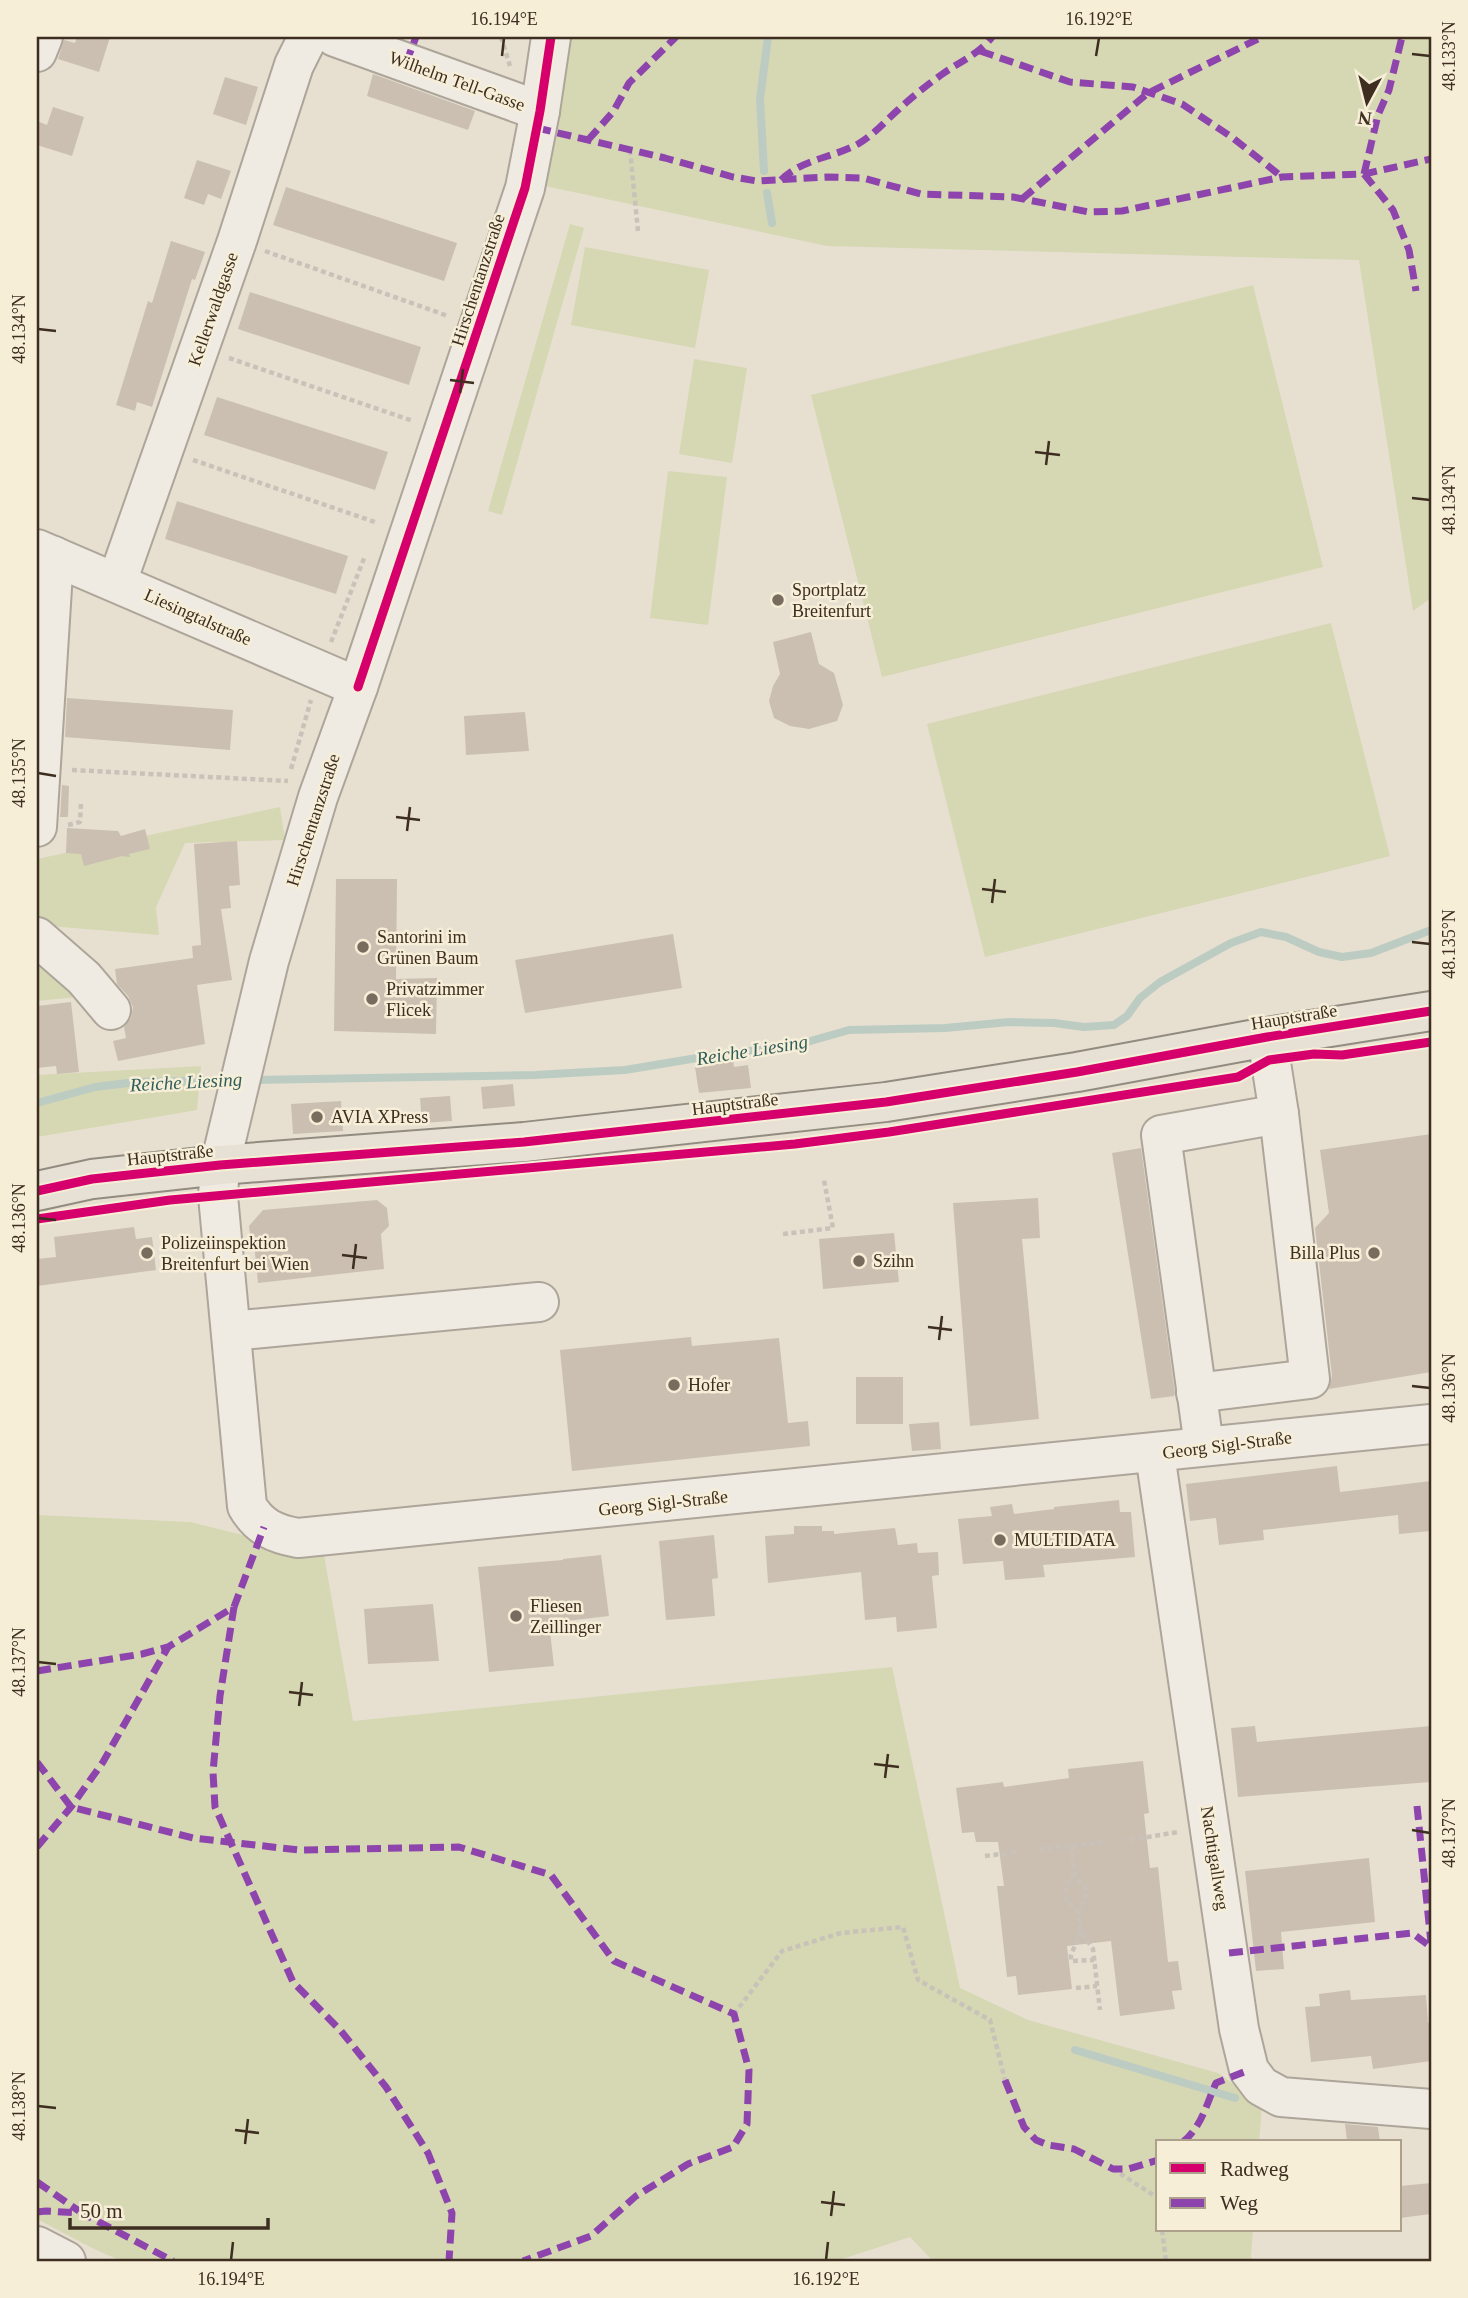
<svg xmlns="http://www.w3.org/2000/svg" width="1468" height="2298" viewBox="0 0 1468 2298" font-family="'Times New Roman',serif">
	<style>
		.green { fill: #d6d7b3 }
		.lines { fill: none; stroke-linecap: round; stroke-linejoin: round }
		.stream { stroke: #bcccc2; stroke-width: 8 }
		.building { fill: #cbbfb2 }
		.minor-casing { stroke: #ada599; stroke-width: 42 }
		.major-casing { stroke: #928b80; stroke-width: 42 }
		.path { stroke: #c8c2b9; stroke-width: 4.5; stroke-dasharray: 5 3.5; stroke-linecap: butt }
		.minor { stroke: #efebe3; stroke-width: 38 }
		.major { stroke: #e6e1d4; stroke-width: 38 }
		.quiet { stroke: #8e44ad; stroke-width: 7; stroke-dasharray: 14 7; stroke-linecap: butt }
		.cycleway-casing { stroke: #f7eed8; stroke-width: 13 }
		.cycleway { stroke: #d6006c; stroke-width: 9 }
		.ticks { fill: none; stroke: #3d2e20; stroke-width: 2.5 }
		.poi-dot { fill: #786c5e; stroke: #f7eed8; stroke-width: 2.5 }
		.labels { text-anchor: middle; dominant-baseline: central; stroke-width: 5; stroke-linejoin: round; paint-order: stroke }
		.street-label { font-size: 18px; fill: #3d2e20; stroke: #f7eed8 }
		.poi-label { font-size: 18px; fill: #3d2e20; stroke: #f7eed8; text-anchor: start }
		.water-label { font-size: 19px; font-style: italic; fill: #2f5d5a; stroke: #f7eed8 }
		.neatline { fill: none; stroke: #3d2e20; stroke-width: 2.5 }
		.ticks-label { font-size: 18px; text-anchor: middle; fill: #3d2e20 }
	</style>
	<rect width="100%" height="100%" fill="#e7e0d1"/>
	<g class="green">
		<path d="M571 37H1431V598L1413 611 1359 260 827 246 545 186Z"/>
		<path d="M570 224 584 228 502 515 488 511Z"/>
		<path d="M585 247 709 270 695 348 571 325Z"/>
		<path d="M1253 285 1323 567 882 677 811 395Z"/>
		<path d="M694 359 747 368 732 463 679 454Z"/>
		<path d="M668 471 727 477 708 625 650 618Z"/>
		<path d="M1331 623 1390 856 985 957 927 724Z"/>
		<path d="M280 807 285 840 185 843 156 907 159 935 37 925V859Z"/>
		<path d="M37 950 77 997 37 1001Z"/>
		<path d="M201 1066 197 1110 37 1137V1075Z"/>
		<path d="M37 1515 190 1522 324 1555 353 1721 892 1667 960 1988 1028 2020 1218 2073 1262 2105 1259 2142H1158V2230H1253L1251 2257 1254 2261H933L910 2237 836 2261H122L96 2250 37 2219Z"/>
	</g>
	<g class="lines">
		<g class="stream">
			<path d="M764 171 760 99 768 37"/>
			<path d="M767 193 772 223"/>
			<path d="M252 1080 535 1075 625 1070 715 1055 793 1046 849 1030 945 1028 1009 1022 1054 1023 1084 1027 1114 1025 1127 1016 1140 998 1160 982 1231 943 1261 932 1286 937 1319 952 1342 957 1371 953 1431 930"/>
			<path d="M37 1103 95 1087 136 1082 228 1080"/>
			<path d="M1075 2050 1235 2098"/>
		</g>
	</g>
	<g class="building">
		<path d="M77 37H110L99 72 58 59 64 40 75 43Z"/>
		<path d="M373 74 475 111 468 130 367 96Z"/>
		<path d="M225 77 258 87 246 125 213 114Z"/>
		<path d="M53 107 84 117 72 156 37 145V121L47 125Z"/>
		<path d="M197 160 231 171 221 199 208 194 204 205 184 198Z"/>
		<path d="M286 187 457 243 444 281 273 225Z"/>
		<path d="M171 241 205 252 195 280 192 279 152 407 137 402 135 411 116 405 148 301 152 303Z"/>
		<path d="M250 292 421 347 409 385 238 329Z"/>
		<path d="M217 397 388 452 375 490 204 435Z"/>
		<path d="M177 501 348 556 336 594 165 539Z"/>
		<path d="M811 632 819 664 834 673 843 705 837 721 809 729 790 726 774 718 769 701 773 686 780 674 773 642Z"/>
		<path d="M67 698 233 710 230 750 65 737Z"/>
		<path d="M525 712 529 751 466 755 464 716Z"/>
		<path d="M62 785 69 786 68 817H60Z"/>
		<path d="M67 828 118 831 121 836 145 829 150 849 129 854 130 857 122 856 84 866 81 854 66 853Z"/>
		<path d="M237 841 240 885 229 886 231 908 221 909 232 980 197 985 205 1044 118 1061 113 1041 126 1038 124 1027 131 1018 133 1007 128 996 117 984 115 969 193 958 192 946 201 945 194 844Z"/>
		<path d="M336 879H397L396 979 437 978 436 1034 334 1031Z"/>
		<path d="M673 934 682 988 525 1013 515 960Z"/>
		<path d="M71 1002 79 1072 57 1074 56 1066 37 1068V1006Z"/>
		<path d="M733 1059 734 1067 748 1065 751 1088 699 1093 695 1067 701 1066V1063Z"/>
		<path d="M513 1084 515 1106 483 1109 481 1087Z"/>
		<path d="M450 1096 452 1121 422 1123 420 1098Z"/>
		<path d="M341 1101 343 1131 293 1134 291 1104Z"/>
		<path d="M1431 1134V1372L1329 1389 1332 1376 1315 1228 1329 1213 1320 1150Z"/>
		<path d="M1141 1148 1175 1393 1174 1396 1151 1399 1112 1153Z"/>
		<path d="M1038 1198 1040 1238 1022 1239 1039 1419 970 1426 953 1203Z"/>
		<path d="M377 1200 387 1208 389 1226 381 1234 384 1269 258 1283 254 1243H251L249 1226 263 1210Z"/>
		<path d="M134 1227 136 1239 152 1237 156 1270 37 1286V1259L56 1257 54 1237Z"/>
		<path d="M894 1233 899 1282 823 1289 819 1239Z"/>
		<path d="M691 1337 692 1346 779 1338 788 1423 808 1421 810 1446 572 1471 560 1350Z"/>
		<rect x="856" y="1377" width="47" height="47"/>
		<path d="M939 1422 941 1449 912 1451 909 1424Z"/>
		<path d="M1337 1466 1340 1492 1431 1481V1531L1399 1534 1398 1515 1263 1530 1264 1540 1219 1545 1216 1518 1190 1521 1186 1484Z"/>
		<path d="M1119 1500 1120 1512H1131L1135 1557 1043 1565 1045 1577 1005 1580 1003 1561 963 1564 958 1519 992 1516 990 1507 1012 1504 1014 1514 1054 1509V1507Z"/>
		<path d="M794 1526H822V1531H834V1534L895 1528 898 1545 917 1543 918 1553 938 1552 939 1575 932 1576 937 1628 897 1632 896 1617 865 1620 861 1572 768 1583 765 1536 794 1534Z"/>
		<path d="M714 1535 718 1578 712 1579 715 1616 666 1620 659 1541Z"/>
		<path d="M601 1555 609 1616 549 1623 554 1666 489 1672 478 1567 563 1560V1559Z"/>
		<path d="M433 1604 439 1661 368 1664 364 1609Z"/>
		<path d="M1255 1726 1257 1742 1431 1726V1782L1238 1797 1231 1728Z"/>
		<path d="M1143 1761 1149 1813 1144 1814 1150 1868 1158 1867 1168 1962 1178 1961 1182 1990 1172 1991 1175 2009 1120 2016 1111 1941 1067 1946 1072 1989 1018 1995 1016 1976 1007 1977 997 1886H1004L998 1842H976L974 1832 962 1833 956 1788 1003 1782 1004 1787 1069 1778 1068 1769Z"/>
		<path d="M1369 1858 1375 1922 1281 1932 1284 1969 1256 1971 1245 1871Z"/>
		<path d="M1350 1990 1351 2000 1426 1995 1428 2023H1431V2061L1373 2069 1371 2056 1311 2062 1305 2007 1320 2006 1319 1994Z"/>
		<path d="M1345 2124 1378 2127 1380 2142H1347Z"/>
		<path d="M1431 2183V2214L1400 2218V2186Z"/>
	</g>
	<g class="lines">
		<defs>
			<g id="minor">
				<path d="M335 37 540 111"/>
				<path d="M551 37 540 111 525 188 358 687 318 797 269 961 220 1165 218 1196 247 1506C259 1527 275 1534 298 1538L1431 1424"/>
				<path d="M37 52 43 37"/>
				<path d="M37 549 358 687"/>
				<path d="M117 582 237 241 294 65 308 37"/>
				<path d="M37 827 54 556"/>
				<path d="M37 937 84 978 111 1010"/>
				<path d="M231 1331 539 1302"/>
				<path d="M1196 1393 1310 1379 1279 1114"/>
				<path d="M1204 1446 1161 1135 1279 1114 1267 1037"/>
				<path d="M1155 1454 1239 2029 1249 2070 1261 2086 1281 2097 1431 2109"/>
				<path d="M37 2246 66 2261"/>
			</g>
			<path id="major" d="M37 1191 92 1179 220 1165 524 1142 886 1102 1077 1072 1267 1037 1431 1011"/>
		</defs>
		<use href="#minor" class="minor-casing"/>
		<use href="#major" class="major-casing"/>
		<g class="path">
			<path d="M501 37 510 66"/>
			<path d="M630 150 638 231"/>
			<path d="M265 251 448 316"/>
			<path d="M229 358 413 421"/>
			<path d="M193 460 378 523"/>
			<path d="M331 642 365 556"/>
			<path d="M291 769 311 700"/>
			<path d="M72 770 288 781"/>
			<path d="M68 825 80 822 81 804"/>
			<path d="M783 1234 833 1228 824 1180"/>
			<path d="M1130 1840 1178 1832"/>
			<path d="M1072 1846C1072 1854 1072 1863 1074 1870 1079 1890 1096 1883 1078 1911L1081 1931 1093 1949 1100 2010"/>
			<path d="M1039 1849 1109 1842"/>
			<path d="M985 1856 1016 1852"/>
			<path d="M1074 1873 1066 1888V1900L1078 1911"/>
			<path d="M1081 1931 1071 1955V1961L1094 1960"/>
			<path d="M1076 1988 1097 1986"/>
			<path d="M734 2014 782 1951 841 1933 903 1927 918 1980 990 2020 1005 2080"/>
			<path d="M1113 2169 1158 2198"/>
			<path d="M1162 2230 1166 2261"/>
		</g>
		<use href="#minor" class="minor"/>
		<use href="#major" class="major"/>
		<g class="quiet">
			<path d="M980 51 1070 82 1133 87 1182 104 1233 138 1282 177"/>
			<path d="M406 63 416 37"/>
			<path d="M537 128 665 158 733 177 757 181 827 177 863 178 921 194 1013 197 1089 212 1122 211 1282 177 1364 174 1431 159"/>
			<path d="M588 140 613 112 629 83 676 37"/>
			<path d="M1364 174 1378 115 1389 90 1402 37"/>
			<path d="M1364 174 1393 210 1409 250 1416 291"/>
			<path d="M781 180C802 159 832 158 858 144 875 134 885 121 899 109 912 97 926 86 941 75 959 62 978 55 992 37"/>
			<path d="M1022 199 1148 93 1262 37"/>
			<path d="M234 1607 220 1696 213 1772 215 1807 293 1982 341 2031 386 2087 428 2153 452 2213 449 2261"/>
			<path d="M37 1671 142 1654 168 1647 234 1607 264 1527"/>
			<path d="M37 1762 71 1807 193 1838 299 1850 459 1847 551 1875 614 1961 734 2014 749 2070 747 2124 733 2147 688 2164 636 2196 591 2236 523 2261"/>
			<path d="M1417 1806 1431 1943"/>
			<path d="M37 1847 71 1807 103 1762 168 1647"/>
			<path d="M1229 1953 1412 1933 1431 1947"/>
			<path d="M1005 2080 1024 2127 1036 2140 1048 2145 1074 2149 1113 2169H1128L1158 2160"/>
			<path d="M1183 2142C1202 2126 1206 2105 1216 2083L1249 2070"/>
			<path d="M37 2182 79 2211"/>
			<path d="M37 2212 46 2211 82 2213 173 2261"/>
		</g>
		<defs>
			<g id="cycleway">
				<path d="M358 687 525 188 540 111 551 37"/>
				<path d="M37 1191 92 1179 220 1165 524 1142 886 1102 1077 1072 1267 1037 1431 1011"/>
				<path d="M37 1219 170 1200 795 1144 889 1132 1238 1077 1269 1060 1314 1054 1342 1055 1431 1042"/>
			</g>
		</defs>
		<use href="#cycleway" class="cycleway-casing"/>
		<use href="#cycleway" class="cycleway"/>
	</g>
	<path class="ticks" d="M1412 54 1430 56M502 56 504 38M1096 56 1099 38M38 329 56 331M450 380 474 383M460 393 463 369M1035 452 1060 455M1046 465 1049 441M1412 498 1430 500M38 773 56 776M396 817 420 820M407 831 410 807M982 889 1006 892M992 903 995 879M1412 942 1430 944M38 1218 56 1220M342 1255 367 1258M353 1269 356 1244M928 1327 952 1330M939 1340 942 1316M1412 1386 1430 1388M38 1662 56 1664M289 1692 313 1695M299 1706 302 1682M874 1764 899 1767M885 1778 888 1754M1412 1830 1430 1833M38 2106 56 2108M235 2130 259 2133M245 2144 248 2119M821 2202 845 2205M831 2216 834 2191M231 2260 233 2242M826 2260 828 2242"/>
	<g class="poi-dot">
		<circle cx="778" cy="600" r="7"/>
		<circle cx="363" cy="947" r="7"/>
		<circle cx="372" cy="999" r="7"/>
		<circle cx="317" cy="1117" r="7"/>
		<circle cx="147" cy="1253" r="7"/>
		<circle cx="1374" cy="1253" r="7"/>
		<circle cx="859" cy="1261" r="7"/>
		<circle cx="674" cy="1385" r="7"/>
		<circle cx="1000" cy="1540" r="7"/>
		<circle cx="516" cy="1616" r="7"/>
	</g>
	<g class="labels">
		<g class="street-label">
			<text transform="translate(457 81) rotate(20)">Wilhelm Tell-Gasse</text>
			<text transform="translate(478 280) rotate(-72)">Hirschentanzstraße</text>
			<text transform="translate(213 309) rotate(-71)">Kellerwaldgasse</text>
			<text transform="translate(198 617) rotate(24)">Liesingtalstraße</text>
			<text transform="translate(313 820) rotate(-72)">Hirschentanzstraße</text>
			<text transform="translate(1294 1017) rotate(-9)">Hauptstraße</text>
			<text transform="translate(735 1104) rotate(-7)">Hauptstraße</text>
			<text transform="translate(170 1155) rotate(-6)">Hauptstraße</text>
			<text transform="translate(1227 1445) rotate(-7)">Georg Sigl-Straße</text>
			<text transform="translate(663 1503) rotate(-6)">Georg Sigl-Straße</text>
			<text transform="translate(1215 1858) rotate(81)">Nachtigallweg</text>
		</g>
		<g class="poi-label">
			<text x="792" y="590">Sportplatz<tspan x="792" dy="21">Breitenfurt</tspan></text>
			<text x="377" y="937">Santorini im<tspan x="377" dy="21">Grünen Baum</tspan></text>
			<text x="386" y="989">Privatzimmer<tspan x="386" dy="21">Flicek</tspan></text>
			<text x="331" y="1117">AVIA XPress</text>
			<text x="161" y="1243">Polizeiinspektion<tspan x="161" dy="21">Breitenfurt bei Wien</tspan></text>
			<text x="1360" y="1253" text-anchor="end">Billa Plus</text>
			<text x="873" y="1261">Szihn</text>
			<text x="688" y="1385">Hofer</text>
			<text x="1014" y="1540">MULTIDATA</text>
			<text x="530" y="1606">Fliesen<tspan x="530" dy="21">Zeillinger</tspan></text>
		</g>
		<g class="water-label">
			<text transform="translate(752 1050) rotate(-9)">Reiche Liesing</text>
			<text transform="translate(186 1082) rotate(-3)">Reiche Liesing</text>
		</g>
	</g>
	<rect width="1468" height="2298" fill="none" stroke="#f7eed8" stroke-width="77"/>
	<rect x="1156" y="2140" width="245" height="91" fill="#f7eed8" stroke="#ada18e" stroke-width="2"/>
	<rect x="1170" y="2163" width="35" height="10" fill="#d6006c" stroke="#ada18e" stroke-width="2"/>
	<text x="1220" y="2176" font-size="21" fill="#3d2e20">Radweg</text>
	<rect x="1170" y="2198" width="35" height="10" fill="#8e44ad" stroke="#ada18e" stroke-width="2"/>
	<text x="1220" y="2210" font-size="21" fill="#3d2e20">Weg</text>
	<g transform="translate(1367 102) rotate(187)" stroke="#f7eed8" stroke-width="5" paint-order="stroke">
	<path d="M0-5L12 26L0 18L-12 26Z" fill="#3d2e20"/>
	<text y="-10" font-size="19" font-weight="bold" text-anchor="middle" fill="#3d2e20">N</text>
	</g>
	<path d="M70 2218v10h198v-10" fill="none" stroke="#3d2e20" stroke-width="3.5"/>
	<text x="80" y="2218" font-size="21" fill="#3d2e20" stroke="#f7eed8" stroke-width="5" paint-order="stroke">50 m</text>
	<rect x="38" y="38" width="1392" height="2222" class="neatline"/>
	<g class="ticks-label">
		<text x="504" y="25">16.194°E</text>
		<text x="1099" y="25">16.192°E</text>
		<text transform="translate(1449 56) rotate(-90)" y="6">48.133°N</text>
		<text transform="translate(19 329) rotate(-90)" y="6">48.134°N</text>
		<text transform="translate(1449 500) rotate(-90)" y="6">48.134°N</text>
		<text transform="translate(19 773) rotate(-90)" y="6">48.135°N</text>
		<text transform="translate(1449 944) rotate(-90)" y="6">48.135°N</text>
		<text transform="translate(19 1218) rotate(-90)" y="6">48.136°N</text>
		<text transform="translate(1449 1388) rotate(-90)" y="6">48.136°N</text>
		<text transform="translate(19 1662) rotate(-90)" y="6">48.137°N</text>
		<text transform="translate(1449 1833) rotate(-90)" y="6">48.137°N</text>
		<text transform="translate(19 2106) rotate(-90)" y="6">48.138°N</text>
		<text x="231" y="2285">16.194°E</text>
		<text x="826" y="2285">16.192°E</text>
	</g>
</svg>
